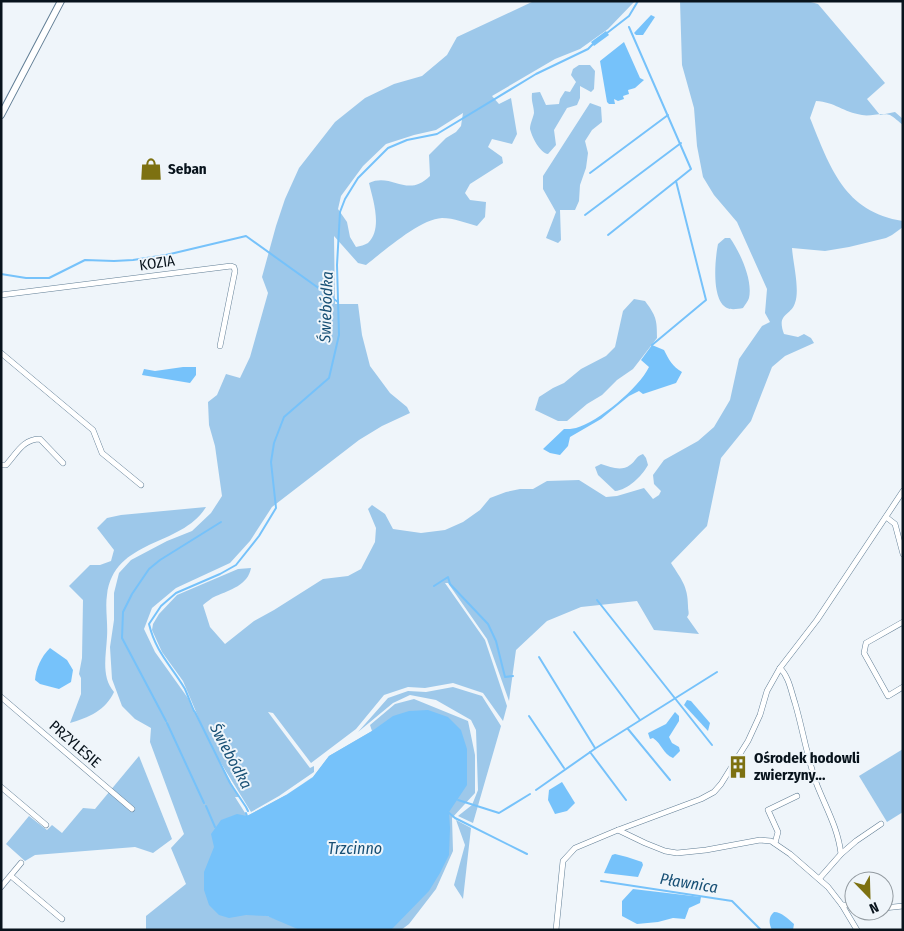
<svg xmlns="http://www.w3.org/2000/svg" width="904" height="931" viewBox="0 0 904 931" font-family="'Fira Sans Condensed',sans-serif">
	<style>
		.green { fill: #9dc8ea; fill-rule: evenodd }
		.water { fill: #76c2fa }
		.lines { fill: none; stroke-linecap: round; stroke-linejoin: round }
		.stream { stroke: #76c2fa; stroke-width: 2 }
		.minor-casing { stroke: #617e95; stroke-width: 6 }
		.tertiary-casing { stroke: #617e95; stroke-width: 8 }
		.minor { stroke: #fff; stroke-width: 5 }
		.tertiary { stroke: #fff; stroke-width: 6 }
		.labels { text-anchor: middle; dominant-baseline: central; stroke-width: 4; stroke-linejoin: round; paint-order: stroke }
		.poi-label { font-size: 15px; font-weight: bold; fill: #08131c; stroke: #eff5fa; text-anchor: start }
		.street-label { font-size: 15px; fill: #08131c; stroke: #eff5fa }
		.water-label { font-size: 16px; font-style: italic; fill: #185075; stroke: #eff5fa }
	</style>
	<rect width="100%" height="100%" fill="#eff5fa"/>
	<g class="green">
		<path d="M534 1H635L608 29 580 49 555 59 492 96 499 104 511 98 517 134 512 144 492 139 488 147 502 157 503 163 470 184 465 193 470 200 486 202 485 217 477 226C466 223 454 218 442 218 420 219 384 251 366 265L358 263 334 236 335 304H358L362 335 370 366 390 393 407 407 410 413 382 426 359 440 272 507 250 541 230 563 176 588 152 608 144 629 155 652 190 701 205 733 183 681 162 652 152 630 153 624 159 614 177 595 238 569 251 568C248 585 230 590 216 596 211 598 207 602 203 605L210 627 225 644 254 621 274 610 323 579 348 576 361 569 375 542 376 528 368 509 372 505 385 514 393 529 421 533 445 530 463 522 480 510 490 498 506 492 520 489H533L547 481 579 480 606 497 617 496 644 488 653 499 659 495 661 491 654 484 653 475 664 460 698 441 714 427 730 400 739 359 762 326 770 322 765 313 767 289 737 222 714 195 703 177 697 146 694 108 682 65 680 1H807L818 4 885 83 867 99 880 115 895 112 903 119V125C899 122 894 117 890 115 881 112 870 117 862 115 843 112 835 102 816 101L810 118C830 167 844 212 903 221V227L892 235 886 238 849 247 825 251 792 248C793 263 800 290 795 303 791 316 776 313 784 334L798 337 804 334 811 338 814 343 785 356 772 367 751 421 721 458 707 526 671 563C681 579 688 586 688 606 688 612 690 613 687 617L699 634 654 630 637 601 581 607 547 621 516 650 509 701 487 639 448 583H445L485 640 507 706 503 721 483 693 453 683 425 688 408 687 384 695 356 729 311 763 273 713 268 712 310 768 314 766V772L279 796 251 812 216 755 239 797H235L247 816 286 795 238 906 309 930H146V916L186 884 171 848 184 834 150 742 151 728 135 719 122 706 112 679 110 647 114 620V593L119 573 131 560 167 541 192 531 211 513 222 496 215 446 209 425 208 402 217 395 226 374 240 378 250 357 268 293 262 277 276 226 285 199 299 168 335 122 365 98 394 84 422 76 447 55 457 37ZM463 113 461 126 456 132 446 138 429 155 430 176C407 199 392 172 369 183 373 200 383 229 368 243 365 245 360 246 356 247L350 237 347 222 338 209 341 196 363 166 386 144 414 135 436 130Z"/>
		<path d="M579 65H590L595 71 594 89 591 92 580 86V98L577 105 567 108 554 130 556 145 548 154C540 153 532 137 530 129 530 124 533 118 534 113 534 106 531 102 532 93L540 92 546 105 559 104 560 99 565 91 570 92 576 82 571 75 573 69Z"/>
		<path d="M590 103 601 107 602 122 592 130 585 141 588 153 586 168 580 185 579 201 575 210H560L561 240 558 243 546 238 556 212 543 189V176Z"/>
		<path d="M725 238H730C740 252 753 280 749 298 748 301 745 305 743 308 738 309 731 310 727 308 711 300 715 259 718 244Z"/>
		<path d="M634 299 645 301C656 316 657 319 657 338L633 369 617 380 602 395 587 404 567 421H558L535 410 539 397 553 388 564 383 581 369 606 356 615 347 623 311Z"/>
		<path d="M643 454 646 458 648 465C642 476 628 490 615 491L598 475 595 467 601 464C611 467 621 472 630 465 636 461 636 456 643 454Z"/>
		<path d="M206 507C182 547 114 538 107 595 105 607 108 623 107 637 106 656 101 677 114 692 106 710 88 718 70 723L81 694V678L79 674 82 658 83 600 69 586 90 565H100L111 561 114 550 97 528 107 518 121 515Z"/>
		<path d="M453 687 482 696 501 726 473 823 458 816 472 805 478 790 476 730 471 720 436 700 410 695 393 703 358 732 388 698 408 691 426 692Z"/>
		<path d="M414 699 468 721 475 755V793L452 818 453 851 436 889 409 924 401 930H376L345 758 302 784 313 777 329 756 372 731 370 725 395 704Z"/>
		<path d="M903 749V812L887 822 859 776Z"/>
		<path d="M139 756 172 839 153 853 135 847 35 855 25 861 6 844 29 816 47 830 52 825 62 833 83 808 95 809Z"/>
		<path d="M456 820 471 828 463 899 454 885 465 845Z"/>
	</g>
	<g class="water">
		<path d="M651 15 655 17 643 35H636L634 33Z"/>
		<path d="M606 31 609 35 594 46 591 42Z"/>
		<path d="M624 42 640 78 644 80 635 88 628 90 629 94 623 96 624 99 618 101 614 99 615 104H609L607 102 600 61Z"/>
		<path d="M652 345 664 350C669 360 672 366 682 372L676 383 643 394 639 391 629 396 601 419 570 437 568 446 560 455 550 453 543 449 564 429C568 429 572 429 576 428 598 422 639 388 649 367L641 360Z"/>
		<path d="M183 367H196V375L190 383 142 375 144 369 155 371Z"/>
		<path d="M50 648 67 660 73 670 71 682 59 689 40 684 35 680C36 668 41 657 50 648Z"/>
		<path d="M687 700 691 701 710 723 708 731 684 705Z"/>
		<path d="M428 710 448 717 461 730 467 749V785L449 812 450 828 449 855 440 873 429 891 391 930H300L267 916 246 915 229 918 219 915 209 905 204 890V872L214 847 211 834 221 820 237 814 247 816 286 795 313 777 329 756 372 731 393 716 409 711Z"/>
		<path d="M675 712 679 716V721L669 737 672 743 679 747 680 751 673 758C663 754 662 744 653 738L650 739 648 733 666 724Z"/>
		<path d="M562 782 575 803 567 811 555 814 548 800 549 790Z"/>
		<path d="M615 854 627 857 642 862 643 865 638 877 604 873 612 855Z"/>
		<path d="M633 889 701 897 700 903 689 908 685 919 673 918 658 922 637 924 622 916V901Z"/>
		<path d="M774 912C782 912 788 919 794 924L793 930H772C769 924 768 917 774 912Z"/>
	</g>
	<g class="lines">
		<g class="stream">
			<path d="M629 27 691 169 676 181 706 300 652 345"/>
			<path d="M607 33 629 16 638 1"/>
			<path d="M590 173 668 115"/>
			<path d="M585 215 681 143"/>
			<path d="M608 235 676 181"/>
			<path d="M1 274 26 278H49L85 260 114 261 133 260 166 255 246 236 338 302"/>
			<path d="M434 586 448 577 450 584 488 624 496 641 505 677 513 676"/>
			<path d="M597 600 712 745"/>
			<path d="M574 632 640 720"/>
			<path d="M539 657 595 748"/>
			<path d="M194 711C191 704 188 696 185 689 171 665 156 653 149 624L161 606 176 593 220 574 236 565 259 536 276 508 271 462 274 443 284 417 329 378 339 335 337 265 340 212 345 199 358 178 388 148 407 140 437 134 536 74 588 49 593 44"/>
			<path d="M195 712 230 783 246 807 248 811"/>
			<path d="M529 716 564 768"/>
			<path d="M166 721 122 638 123 612 132 594 149 569 160 560 221 522"/>
			<path d="M167 723 204 803"/>
			<path d="M628 729 670 780"/>
			<path d="M590 752 626 800"/>
			<path d="M536 790 596 748 717 672"/>
			<path d="M458 800 499 813 530 794"/>
			<path d="M206 806 215 827"/>
			<path d="M448 812 455 818 527 854"/>
			<path d="M246 813 247 816"/>
			<path d="M601 881 732 901 761 930"/>
		</g>
		<defs>
			<g id="minor">
				<path d="M1 295 231 266 234 267 235 271 220 346"/>
				<path d="M1 353 93 430 102 453 141 485"/>
				<path d="M1 465H6C17 453 23 439 40 439L63 463"/>
				<path d="M886 517 895 524 903 554"/>
				<path d="M903 622 866 643 864 653 888 696 903 687"/>
				<path d="M780 668C789 677 791 691 795 703 803 730 807 758 817 785 826 808 838 828 841 854L819 879"/>
				<path d="M1 697 132 809"/>
				<path d="M1 787 46 825"/>
				<path d="M618 830 701 799 714 792 721 784 748 741 760 715 767 691 780 668 817 620 903 491"/>
				<path d="M775 843 778 832 768 810 797 796"/>
				<path d="M841 854 856 841 881 824"/>
				<path d="M11 876 62 919"/>
				<path d="M1 887 21 863"/>
				<path d="M842 905 857 930"/>
				<path d="M884 908 903 906"/>
				<path d="M556 930 563 861 575 848 618 830 645 843 665 851 677 853 706 850 760 840 771 841 790 854 828 887 842 905H854"/>
			</g>
			<path id="tertiary" d="M1 115 61 1"/>
		</defs>
		<use href="#minor" class="minor-casing"/>
		<use href="#tertiary" class="tertiary-casing"/>
		<use href="#minor" class="minor"/>
		<use href="#tertiary" class="tertiary"/>
	</g>
	<defs>
		<symbol id="shop-bare" viewBox="-9 -9 18 18"><path d="M-5-2.5h2.3a2.7 3.5 0 0 1 5.4 0H5L5.5 6h-11ZM-1.5-2.5h3a1.5 2.3 0 0 0-3 0Z" fill="#7d7111" stroke="#eff5fa" stroke-width="2.5" paint-order="stroke"/></symbol>
		<symbol id="building-bare" viewBox="-9 -9 18 18"><path d="M-4-6H4V6H1V3H-1V6H-4ZM-2.5-4.3h1.7v1.8h-1.7ZM.8-4.3h1.7v1.8H.8ZM-2.5-1h1.7V.8h-1.7ZM.8-1h1.7V.8H.8Z" fill="#7d7111" stroke="#eff5fa" stroke-width="2.5" paint-order="stroke"/></symbol>
	</defs>
	<g fill-rule="evenodd">
		<use href="#shop-bare" x="135" y="153" width="32" height="32"/>
		<use href="#building-bare" x="722" y="751" width="32" height="32"/>
	</g>
	<g class="labels">
		<g class="poi-label">
			<text x="168" y="169">Seban</text>
			<text x="754" y="758">Ośrodek hodowli<tspan x="754" dy="17">zwierzyny...</tspan></text>
		</g>
		<g class="street-label">
			<text transform="translate(157 263) rotate(-8)">KOZIA</text>
			<text transform="translate(75 744) rotate(41)">PRZYLESIE</text>
		</g>
		<g class="water-label">
			<text transform="translate(326 307) rotate(-88)">Świebódka</text>
			<text transform="translate(231 756) rotate(62)">Świebódka</text>
			<text x="355" y="848">Trzcinno</text>
			<text transform="translate(689 883) rotate(9)">Pławnica</text>
		</g>
	</g>
	<rect width="904" height="931" fill="none" stroke="#08131c" stroke-width="5"/>
	<g transform="translate(869 896) rotate(157)"><circle r="24" fill="#eff5fa" stroke="#939ba1"/>
	<path d="M0-4L9 19L0 12L-9 19Z" fill="#7d7111"/>
	<text y="-8" font-size="14" font-weight="bold" text-anchor="middle" fill="#08131c">N</text>
	</g>
</svg>
